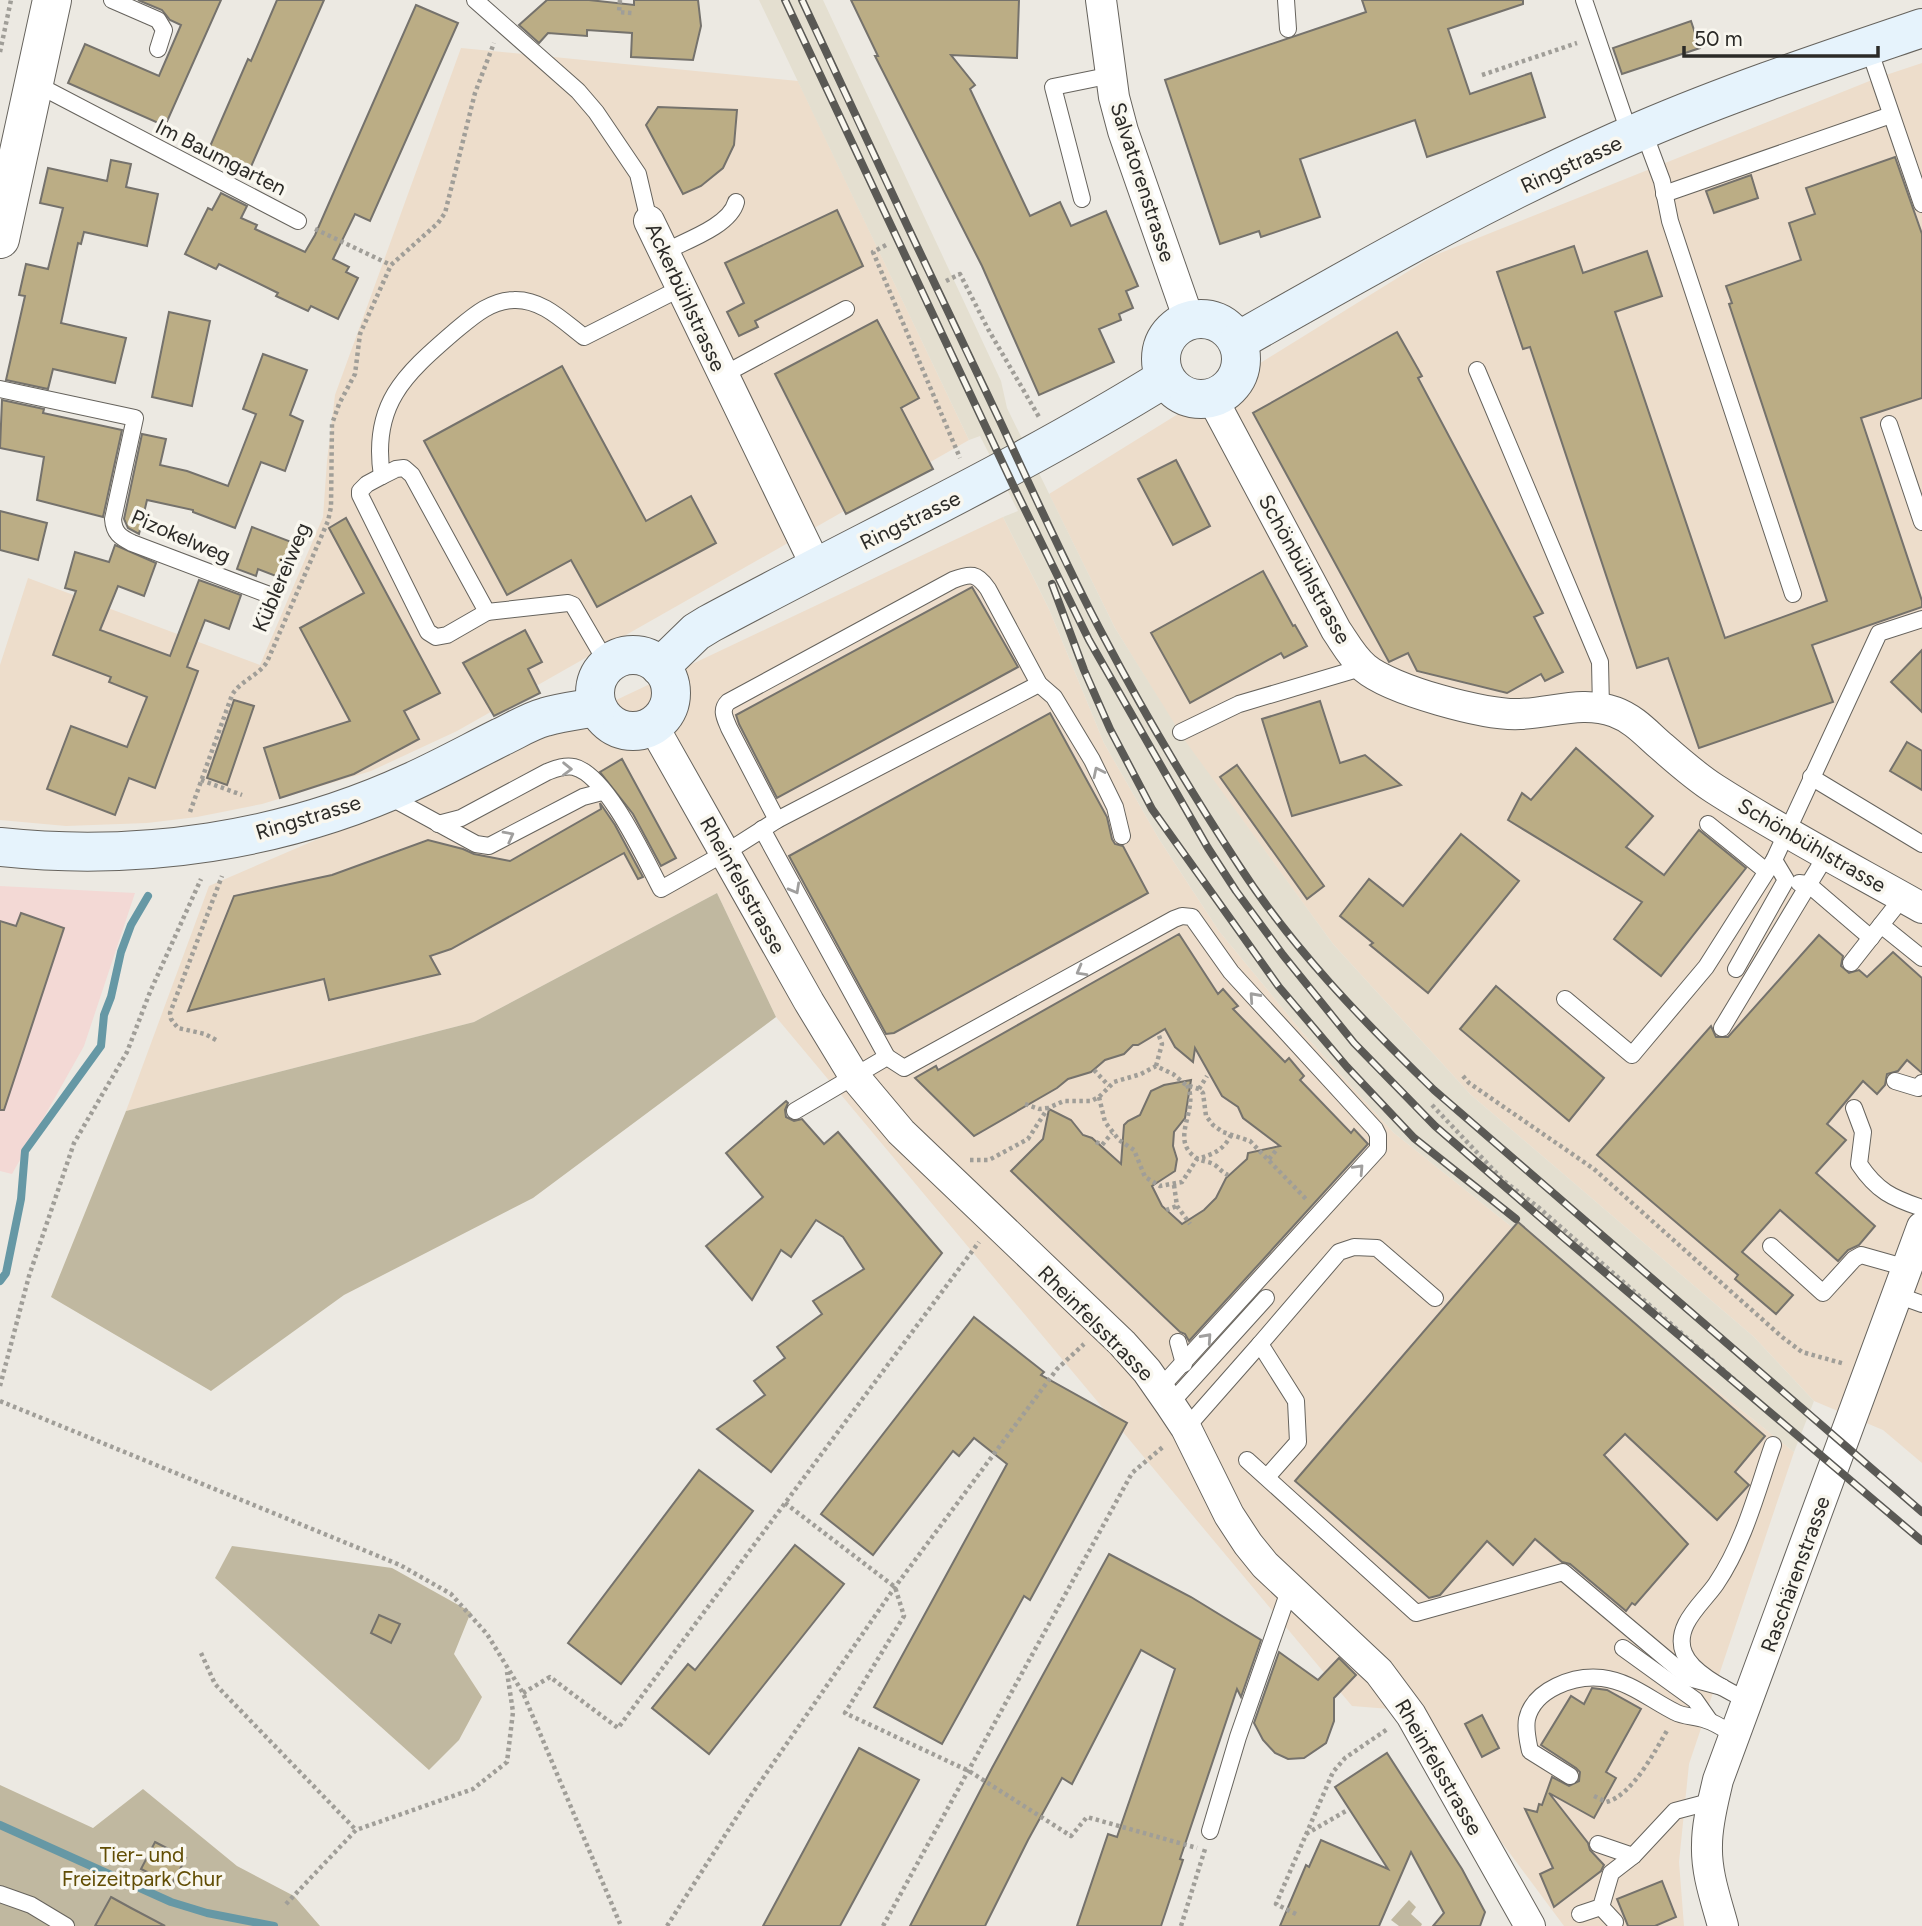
<svg xmlns="http://www.w3.org/2000/svg" width="1922" height="1926" viewBox="0 0 1922 1926" font-family="Figtree,sans-serif">
	<style>
		.commercial { fill: #edddcb }
		.built { fill: #e4dfd0 }
		.education { fill: #f3d9d5 }
		.green { fill: #c0b8a0 }
		.lines { fill: none; stroke-linecap: round; stroke-linejoin: round }
		.stream { stroke: #6698a5; stroke-width: 8 }
		.building { fill: #bbad85; stroke: #75726c; stroke-width: 2 }
		.service-casing { stroke: #66635d; stroke-width: 18 }
		.minor-casing { stroke: #66635d; stroke-width: 32 }
		.tertiary-casing { stroke: #66635d; stroke-width: 40 }
		.secondary-casing { stroke: #66635d; stroke-width: 40 }
		.path { stroke: #a09e98; stroke-width: 4.5; stroke-dasharray: 3.5 3.5; stroke-linecap: butt }
		.service { stroke: #fff; stroke-width: 16 }
		.minor { stroke: #fff; stroke-width: 30 }
		.tertiary { stroke: #fff; stroke-width: 38 }
		.secondary { stroke: #e6f3fc; stroke-width: 38 }
		.rail-casing { stroke: #5a5955; stroke-width: 8 }
		.rail { stroke: #f9f7ef; stroke-width: 5; stroke-dasharray: 16; stroke-linecap: butt }
		.oneway { stroke: #a09f9e }
		.labels { text-anchor: middle; dominant-baseline: central; stroke-width: 7; stroke-linejoin: round; paint-order: stroke }
		.street-label { font-size: 21px; fill: #2b2a27; stroke: #f9f7ef }
		.park-label { font-size: 21px; fill: #614d04; stroke: #f9f7ef }
	</style>
	<rect width="100%" height="100%" fill="#ece9e2"/>
	<g class="commercial">
		<path d="M461 48 798 81 969 440 457 731 371 771 262 804 197 817 147 823 66 826 0 820V665L28 578 260 665 323 517 327 461 335 395Z"/>
		<path d="M1922 63V1463L1883 1430 1814 1401 1754 1337 1471 1095 1333 944 1185 742 1115 628 1049 494 1433 256 1877 78Z"/>
		<path d="M1003 517 1049 609 1104 743 1159 839 1219 931 1303 1033 1394 1133 1794 1452 1689 1764 1679 1862 1684 1926H1564L1403 1710 1352 1706 776 1017 717 893 474 1022 126 1111 209 886 369 817Z"/>
	</g>
	<path class="built" d="M759 0H823L1001 381 1007 408 1115 628 1186 742 1333 944 1471 1095 1754 1337 1814 1401 1794 1452 1394 1133 1303 1033 1219 931 1159 839 1104 743 1049 609 1003 517 1018 511 980 436 969 440Z"/>
	<path class="education" d="M0 886 135 893 84 1046 12 1174 0 1171Z"/>
	<g class="green">
		<path d="M717 893 776 1017 533 1198 344 1295 211 1391 51 1297 126 1111 474 1022Z"/>
		<path d="M232 1546 392 1568 471 1612 454 1654 482 1697 459 1740 429 1770 215 1578Z"/>
		<path d="M0 1785 93 1828 143 1789 237 1866 294 1896 320 1926H0Z"/>
		<path d="M1409 1900 1416 1907 1411 1914 1422 1924 1421 1926H1399L1391 1920Z"/>
	</g>
	<g class="lines">
		<g class="stream">
			<path d="M0 1281 6 1273 21 1199 25 1151 101 1046 104 1015 111 997 121 952 131 925 148 896"/>
			<path d="M0 1825 171 1902 207 1913 274 1926"/>
		</g>
	</g>
	<g class="building">
		<path d="M138 0H221L165 126 68 83 85 44 159 76 181 25 170 20 162 10Z"/>
		<path d="M277 0H324L250 169 208 151 248 59 251 61Z"/>
		<path d="M547 0H589L634 5V0H698L701 26 693 60 631 57 632 33 587 30V36L548 33 539 43 519 25Z"/>
		<path d="M851 0H1019L1017 58 951 55 975 85 970 89 1030 216 1060 202 1071 226 1106 211 1138 286 1126 291 1133 308 1119 314 1121 320 1099 329 1114 362 1039 395 982 266 875 56H878Z"/>
		<path d="M1362 0H1523V4L1448 29 1470 94 1531 73 1545 117 1427 157 1415 120 1300 159 1320 217 1261 237 1259 231 1220 244 1165 80 1366 12Z"/>
		<path d="M416 5 458 23 370 221 355 214 333 259 349 267 346 272 358 278 338 319 311 306 308 311 276 296 278 293 219 264 216 269 185 254 208 208 212 210 221 193 247 206 241 218 257 225 255 229 305 252 315 235Z"/>
		<path d="M1691 21 1700 48 1622 74 1613 48Z"/>
		<path d="M658 107 737 110 734 145 723 168 701 186 683 194 646 125Z"/>
		<path d="M1895 157 1922 234V398L1861 418 1922 601V607L1812 645 1833 702 1699 748 1668 658 1637 668 1530 347 1523 349 1497 272 1574 246 1583 273 1647 251 1662 296 1615 312 1725 638 1827 601 1729 304 1732 303 1726 286 1801 260 1789 223 1815 214 1806 188Z"/>
		<path d="M111 160 131 164 126 187 158 194 147 246 84 232 81 244 78 243 61 323 126 338 115 383 53 369 48 389 6 380 25 296 19 295 26 264 48 269 63 208 40 203 48 168 107 181Z"/>
		<path d="M1751 175 1758 198 1714 213 1706 191Z"/>
		<path d="M837 210 863 266 755 321 758 327 739 336 727 312 744 303 725 263Z"/>
		<path d="M169 312 210 321 192 406 152 397Z"/>
		<path d="M877 320 919 398 901 408 933 469 846 514 775 374Z"/>
		<path d="M1397 332 1422 376 1418 378 1543 613 1534 617 1563 672 1545 681 1541 674 1507 693 1417 671 1408 653 1389 662 1253 413Z"/>
		<path d="M263 354 307 370 290 415 303 421 285 471 261 462 235 528 193 512V510L147 500 139 534 128 528 124 519 142 434 166 439 160 465 187 471 228 486 256 414 243 409Z"/>
		<path d="M562 366 646 521 691 496 716 543 597 607 571 560 507 595 424 441Z"/>
		<path d="M2 400 44 409 43 413 122 430 103 517 37 500 44 457 0 448Z"/>
		<path d="M1176 460 1210 526 1173 545 1138 479Z"/>
		<path d="M0 511 47 523 38 560 0 550Z"/>
		<path d="M346 518 440 693 404 711 419 739 354 774 280 798 264 748 350 721 300 628 364 593 329 528Z"/>
		<path d="M252 527 294 543 281 578 258 569 256 576 237 569Z"/>
		<path d="M115 545 156 563 144 596 118 586 100 630 170 656 199 580 241 595 229 629 205 620 187 667 198 671 155 788 129 778 115 815 47 789 71 726 127 747 147 697 109 682 111 677 53 655 76 591 65 588 75 552 109 562Z"/>
		<path d="M1263 571 1293 626 1295 625 1307 646 1284 658 1281 653 1190 703 1151 633Z"/>
		<path d="M972 587 1018 667 777 798 739 724 736 715Z"/>
		<path d="M525 630 542 662 528 669 540 693 494 716 463 663Z"/>
		<path d="M1922 650V712L1891 682Z"/>
		<path d="M234 700 254 706 227 785 207 778Z"/>
		<path d="M1320 701 1340 763 1365 755 1401 785 1292 816 1262 719Z"/>
		<path d="M1050 713 1107 817 1112 839 1115 844 1123 846 1148 893 894 1033 886 1034 789 856Z"/>
		<path d="M1907 742 1922 751V790L1890 771Z"/>
		<path d="M1576 748 1653 816 1626 847 1664 875 1699 830 1746 868 1661 976 1614 939 1642 902 1508 820 1522 793 1531 800Z"/>
		<path d="M622 759 676 858 661 866 633 814 600 772Z"/>
		<path d="M1237 765 1324 886 1307 899 1220 777Z"/>
		<path d="M600 803 615 825 643 877 638 879 624 853 451 949 430 956 440 974 329 1000 324 979 188 1011 234 896 332 875 428 840 463 849 474 854 510 861 601 809Z"/>
		<path d="M1461 834 1519 881 1428 993 1370 945 1373 943 1340 916 1369 879 1403 906Z"/>
		<path d="M21 913 64 928 4 1110H0V921L16 926Z"/>
		<path d="M1179 934 1218 994 1223 989 1238 1006 1233 1009 1285 1062 1289 1058 1304 1076 1300 1080 1351 1133 1354 1129 1368 1144 1189 1341 1185 1334 1180 1332 1011 1171 1043 1139 1049 1109 1071 1120 1083 1135 1092 1138 1121 1164 1124 1125 1128 1121 1140 1115 1151 1091 1164 1085 1191 1080 1185 1118 1174 1132 1173 1146 1177 1159 1175 1171 1152 1186 1162 1206 1182 1224 1204 1210 1216 1198 1226 1178 1247 1159 1248 1153 1280 1146 1243 1118 1238 1107 1222 1096 1195 1048 1193 1062 1175 1047 1165 1029 1138 1045H1133L1124 1054 1105 1060 1091 1072 1068 1079 1057 1088 974 1136 915 1078 936 1066 938 1070Z"/>
		<path d="M1819 935 1843 956 1841 966 1849 973 1859 970 1867 977 1893 952 1922 978V1073L1907 1060 1898 1071 1887 1074 1885 1085 1877 1094 1863 1081 1827 1124 1846 1140 1816 1173 1875 1226 1859 1245 1848 1250 1838 1261 1780 1210 1742 1252 1793 1295 1776 1314 1735 1279 1738 1275 1597 1155 1711 1026 1716 1037H1728Z"/>
		<path d="M1496 986 1604 1078 1569 1121 1460 1029Z"/>
		<path d="M786 1101 788 1103 785 1110 786 1117 794 1121 802 1119 824 1144 838 1132 942 1253 771 1472 717 1429 765 1395 754 1381 785 1358 777 1347 822 1314 813 1301 864 1269 843 1237 816 1220 791 1257 781 1250 752 1300 706 1246 763 1197 726 1153Z"/>
		<path d="M1518 1222 1765 1436 1735 1472 1749 1485 1717 1520 1625 1434 1604 1455 1688 1544 1635 1605 1632 1603 1626 1611 1570 1564 1562 1562 1535 1539 1513 1565 1487 1541 1440 1595 1429 1598 1295 1481Z"/>
		<path d="M974 1317 1044 1372 1041 1375 1127 1423 1030 1600 1024 1596 942 1744 874 1707 1007 1464 974 1438 959 1456 953 1451 873 1555 821 1514Z"/>
		<path d="M699 1470 753 1511 621 1684 568 1643Z"/>
		<path d="M795 1545 844 1584 709 1754 652 1708 688 1664 695 1670Z"/>
		<path d="M1109 1554 1191 1597 1261 1640 1241 1697 1237 1689 1180 1859 1183 1860 1161 1926H1077L1108 1834 1117 1837 1175 1669 1141 1650 1072 1784 1062 1778 1028 1840 985 1926H910L992 1768Z"/>
		<path d="M379 1615 400 1624 391 1643 371 1633Z"/>
		<path d="M1279 1652 1318 1680 1339 1658 1356 1675 1334 1698V1721L1326 1743 1304 1758 1288 1759 1275 1753 1263 1740 1254 1723Z"/>
		<path d="M1592 1688 1607 1690 1641 1709 1606 1772 1616 1778 1594 1818 1549 1793 1588 1843 1590 1850 1604 1865 1601 1871 1554 1907 1540 1874 1553 1868 1525 1809 1537 1812 1539 1804 1542 1805 1552 1777 1569 1786 1579 1781 1580 1772 1576 1768 1541 1745 1571 1696 1584 1704Z"/>
		<path d="M1482 1715 1499 1748 1482 1757 1465 1724Z"/>
		<path d="M859 1748 919 1780 840 1926H763Z"/>
		<path d="M1387 1753 1462 1869 1485 1912 1480 1926H1433L1444 1913 1411 1852 1379 1926H1280L1306 1865 1309 1867 1321 1840 1388 1869 1335 1787Z"/>
		<path d="M155 1842 186 1858 172 1884 141 1869Z"/>
		<path d="M1662 1881 1676 1917 1655 1926H1628L1617 1899Z"/>
		<path d="M111 1897 131 1908 165 1926H95Z"/>
	</g>
	<g class="lines">
		<defs>
			<g id="service">
				<path d="M112 0 158 20 164 30 158 49"/>
				<path d="M475 0 578 91 596 112 638 174 649 221"/>
				<path d="M1286 0 1288 29"/>
				<path d="M1584 0 1630 135"/>
				<path d="M1868 46 1922 204"/>
				<path d="M34 83 298 221"/>
				<path d="M1643 130 1662 181 1670 221 1793 594"/>
				<path d="M1664 194 1891 115"/>
				<path d="M1082 199 1053 87 1112 75"/>
				<path d="M664 252C685 241 730 226 736 202"/>
				<path d="M1477 370 1600 662 1601 708"/>
				<path d="M723 375 846 309"/>
				<path d="M0 389 135 418 113 519C114 533 120 537 132 543L272 596"/>
				<path d="M1889 424 1922 522"/>
				<path d="M382 476 367 484 360 491V495L428 632 436 637 447 635 487 612"/>
				<path d="M608 665 573 605 568 603 487 612 412 475 404 468 396 469 382 476C371 405 404 375 454 332 471 318 490 300 514 300 542 299 563 321 584 337L681 288"/>
				<path d="M1181 732 1239 704 1364 667"/>
				<path d="M1811 777 1922 844"/>
				<path d="M388 796 476 844 489 846 583 797 602 792"/>
				<path d="M777 820 729 728C725 718 720 710 728 702L953 580C971 573 977 573 988 589L1039 684 1054 697 1092 760 1115 807 1122 836"/>
				<path d="M438 824 461 818 547 772C555 769 564 765 574 767 607 775 645 859 661 889L725 853 777 820 1039 684"/>
				<path d="M1708 824 1766 871"/>
				<path d="M762 829 887 1057"/>
				<path d="M1799 883 1808 884 1871 938"/>
				<path d="M1881 925 1922 958"/>
				<path d="M1851 963 1903 897"/>
				<path d="M1736 969 1786 880 1774 860"/>
				<path d="M1565 999 1632 1055 1706 967 1774 860 1879 633 1922 619"/>
				<path d="M1722 1028 1827 854"/>
				<path d="M1895 1081 1918 1088 1922 1083"/>
				<path d="M1854 1108 1863 1132 1859 1164C1877 1191 1892 1198 1922 1208"/>
				<path d="M795 1111 887 1057 904 1068 1174 919 1182 916 1192 917 1231 972 1375 1129 1378 1135V1149L1160 1388"/>
				<path d="M1771 1246 1823 1293 1854 1259 1861 1255 1907 1268"/>
				<path d="M1897 1295 1922 1304"/>
				<path d="M1178 1342 1184 1364"/>
				<path d="M1170 1404 1266 1298"/>
				<path d="M1186 1428 1260 1344"/>
				<path d="M1247 1460 1416 1613 1563 1572 1689 1678 1722 1687"/>
				<path d="M1267 1477 1298 1442 1296 1401 1260 1344 1339 1252 1354 1247 1377 1248 1435 1298"/>
				<path d="M1623 1648 1695 1700 1709 1720"/>
				<path d="M1748 1701C1729 1691 1692 1674 1684 1653 1673 1626 1703 1603 1716 1584 1744 1543 1757 1491 1773 1445"/>
				<path d="M1570 1776 1530 1751C1528 1741 1525 1730 1527 1719 1534 1689 1574 1675 1602 1678 1629 1681 1651 1700 1675 1712 1684 1717 1696 1716 1706 1720 1716 1723 1726 1730 1734 1735"/>
				<path d="M1210 1831 1238 1737 1290 1588"/>
				<path d="M1598 1844 1633 1856"/>
				<path d="M0 1894 31 1905 66 1926"/>
				<path d="M1601 1907 1615 1922"/>
				<path d="M1580 1914 1601 1907 1611 1873 1633 1856 1675 1811 1713 1801"/>
			</g>
			<g id="minor">
				<path d="M1101 0 1114 97 1123 131 1189 320"/>
				<path d="M649 221 816 566"/>
				<path d="M1212 398 1336 630C1345 643 1352 657 1365 668 1391 690 1486 716 1520 714 1552 713 1583 700 1615 712 1634 719 1646 733 1661 746 1678 761 1696 777 1715 789 1782 832 1853 869 1922 908"/>
				<path d="M653 726 809 1002 854 1076 901 1132 1122 1343 1147 1371 1170 1404 1186 1428 1229 1515 1248 1544 1265 1565 1379 1672 1411 1715 1530 1926"/>
				<path d="M1723 1926C1716 1900 1706 1873 1707 1845 1707 1823 1713 1802 1718 1780L1922 1227"/>
			</g>
			<path id="tertiary" d="M0 239 52 0"/>
			<g id="secondary">
				<circle cx="1201" cy="359" r="40"/>
				<path d="M1238 341C1370 266 1503 190 1643 130 1734 91 1828 60 1922 28"/>
				<circle cx="633" cy="693" r="38"/>
				<path d="M660 667 696 632 709 624C861 542 1018 469 1165 378"/>
				<path d="M0 847C140 862 283 841 411 782 442 768 471 752 501 737 516 730 530 721 545 717 562 712 580 710 597 707"/>
			</g>
		</defs>
		<use href="#service" class="service-casing"/>
		<use href="#minor" class="minor-casing"/>
		<use href="#tertiary" class="tertiary-casing"/>
		<use href="#secondary" class="secondary-casing"/>
		<g class="path">
			<path d="M620 0 619 12 633 13"/>
			<path d="M0 52 11 0"/>
			<path d="M1482 75 1577 43"/>
			<path d="M315 229 391 265"/>
			<path d="M886 245 873 252 960 458"/>
			<path d="M946 281 960 274 988 329 1039 417"/>
			<path d="M201 780 242 795"/>
			<path d="M190 812 232 695C240 681 258 676 267 662L328 521 331 507 332 424 339 404 355 374 360 334 391 265 438 223 445 213 475 93 494 43"/>
			<path d="M216 1040 205 1034 178 1028 171 1019 170 1013 222 876"/>
			<path d="M1156 1066 1162 1044 1158 1033"/>
			<path d="M1094 1070 1109 1086"/>
			<path d="M1463 1076 1469 1083 1594 1169 1782 1337 1802 1352 1845 1364"/>
			<path d="M1187 1085C1200 1109 1169 1138 1195 1157 1201 1162 1209 1161 1215 1165 1220 1169 1223 1173 1228 1175"/>
			<path d="M1199 1089 1207 1076"/>
			<path d="M1099 1097 1105 1122 1119 1140 1134 1150 1145 1177 1160 1186 1182 1182 1197 1159C1213 1154 1223 1151 1231 1135"/>
			<path d="M1025 1104 1039 1109 1047 1108"/>
			<path d="M1432 1105 1504 1181 1538 1207 1812 1448"/>
			<path d="M1096 1142 1102 1145 1112 1133"/>
			<path d="M1269 1159 1278 1148"/>
			<path d="M970 1160H989L1028 1139 1048 1108 1064 1101H1091L1099 1097 1114 1082 1141 1074 1156 1066 1173 1074 1186 1085 1199 1089 1203 1093 1206 1116 1213 1125 1223 1132 1250 1141 1306 1199"/>
			<path d="M1174 1185 1177 1206 1190 1224"/>
			<path d="M1166 1210 1177 1206"/>
			<path d="M0 1386 29 1276 74 1143 127 1052 150 992 201 879"/>
			<path d="M0 1401 400 1565 451 1594 487 1634 523 1693 621 1926"/>
			<path d="M785 1503 895 1587 904 1616 845 1713 969 1771 1071 1836 1087 1817 1197 1848"/>
			<path d="M201 1653 215 1684 356 1830"/>
			<path d="M523 1693 550 1677 618 1728 979 1242"/>
			<path d="M1594 1796 1606 1802C1632 1796 1655 1751 1668 1729"/>
			<path d="M1306 1834 1346 1811"/>
			<path d="M286 1904 356 1830 473 1789 507 1762 513 1712 507 1672"/>
			<path d="M1296 1914 1276 1904 1333 1772 1345 1758 1389 1728"/>
			<path d="M667 1926 745 1804 895 1587 1057 1369 1084 1344"/>
			<path d="M883 1926 1132 1473 1164 1446"/>
			<path d="M1181 1926 1205 1849"/>
		</g>
		<use href="#service" class="service"/>
		<use href="#minor" class="minor"/>
		<use href="#tertiary" class="tertiary"/>
		<use href="#secondary" class="secondary"/>
		<defs>
			<g id="rail">
				<path d="M785 0 1013 485 1089 640 1208 848 1236 891 1283 955 1354 1043 1435 1126 1563 1237 1922 1541"/>
				<path d="M802 0C867 141 933 281 1000 421 1034 494 1067 568 1105 639 1145 715 1191 792 1238 864 1292 948 1363 1021 1434 1090L1922 1512"/>
				<path d="M1052 584 1084 670 1110 729 1152 809 1279 987 1347 1067 1414 1138 1516 1219"/>
			</g>
		</defs>
		<use href="#rail" class="rail-casing"/>
		<use href="#rail" class="rail"/>
	</g>
	<defs><path id="oneway-chevron" d="M-2-3.5L2.5 0L-2 3.5" fill="none" stroke-width="1.6" stroke-linecap="round" stroke-linejoin="round" transform="scale(1.75)"/></defs>
	<g class="oneway">
		<use href="#oneway-chevron" transform="translate(567 769) rotate(1)"/>
		<use href="#oneway-chevron" transform="translate(1098 772) rotate(-116)"/>
		<use href="#oneway-chevron" transform="translate(509 836) rotate(-28)"/>
		<use href="#oneway-chevron" transform="translate(795 889) rotate(61)"/>
		<use href="#oneway-chevron" transform="translate(1081 971) rotate(151)"/>
		<use href="#oneway-chevron" transform="translate(1254 997) rotate(-132)"/>
		<use href="#oneway-chevron" transform="translate(1359 1169) rotate(-47)"/>
		<use href="#oneway-chevron" transform="translate(1207 1338) rotate(-48)"/>
	</g>
	<g class="labels">
		<g class="street-label">
			<text transform="translate(221 157) rotate(27)">Im Baumgarten</text>
			<text transform="translate(1571 164) rotate(-25)">Ringstrasse</text>
			<text transform="translate(1143 182) rotate(72)">Salvatorenstrasse</text>
			<text transform="translate(686 297) rotate(65)">Ackerbühlstrasse</text>
			<text transform="translate(910 520) rotate(-26)">Ringstrasse</text>
			<text transform="translate(181 536) rotate(23)">Pizokelweg</text>
			<text transform="translate(1305 569) rotate(61)">Schönbühlstrasse</text>
			<text transform="translate(281 577) rotate(-67)">Küblereiweg</text>
			<text transform="translate(308 817) rotate(-17)">Ringstrasse</text>
			<text transform="translate(1812 845) rotate(30)">Schönbühlstrasse</text>
			<text transform="translate(743 885) rotate(61)">Rheinfelsstrasse</text>
			<text transform="translate(1096 1323) rotate(45)">Rheinfelsstrasse</text>
			<text transform="translate(1795 1574) rotate(-70)">Raschärenstrasse</text>
			<text transform="translate(1439 1767) rotate(60)">Rheinfelsstrasse</text>
		</g>
		<g class="park-label">
			<text x="142" y="1854">Tier- und<tspan x="142" dy="24">Freizeitpark Chur</tspan></text>
		</g>
	</g>
	<path d="M1684 46v10h194v-10" fill="none" stroke="#2b2a27" stroke-width="3.5"/>
	<text x="1694" y="46" font-size="21" fill="#2b2a27" stroke="#f9f7ef" stroke-width="5" paint-order="stroke">50 m</text>
</svg>
